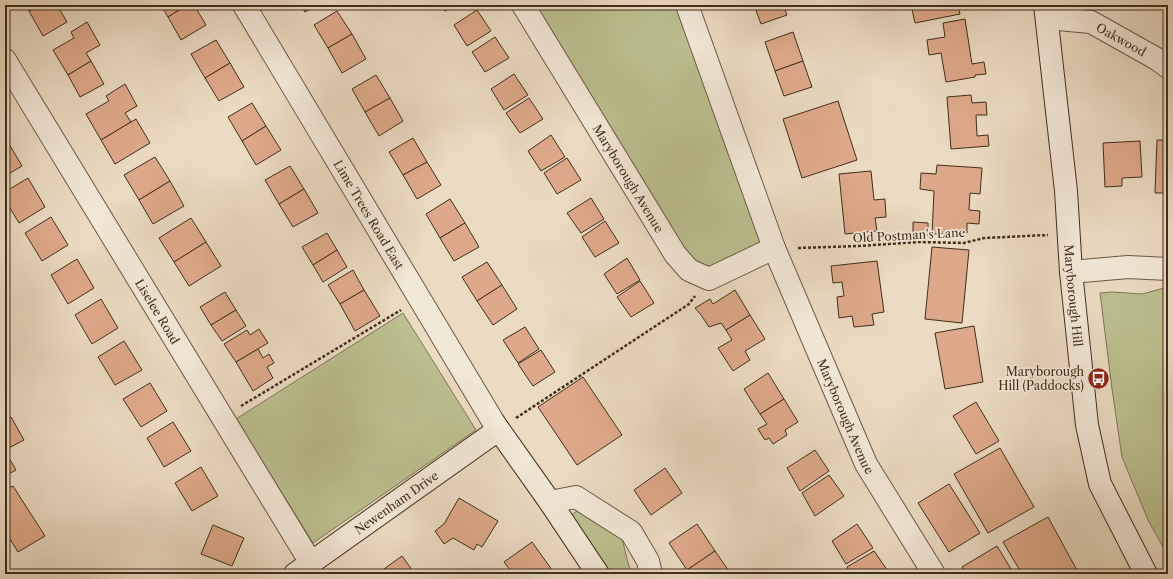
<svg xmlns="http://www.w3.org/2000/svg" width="1173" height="579" viewBox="0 0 1173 579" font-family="'Libre Caslon Text',serif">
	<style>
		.green { fill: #bcbf90; stroke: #7e7656 }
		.building { fill: #dea98a; stroke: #402e1b }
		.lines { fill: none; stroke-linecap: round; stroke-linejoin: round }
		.street-casing { stroke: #6b5945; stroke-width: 24 }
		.secondary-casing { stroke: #402e1b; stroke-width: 24 }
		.path { stroke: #402e1b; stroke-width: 2.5; stroke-dasharray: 3 2; stroke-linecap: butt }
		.street { stroke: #f2e8d7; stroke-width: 22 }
		.secondary { stroke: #f2e8d7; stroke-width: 22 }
		.labels { text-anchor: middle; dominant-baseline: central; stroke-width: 3.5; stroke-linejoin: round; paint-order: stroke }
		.street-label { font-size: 12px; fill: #402e1b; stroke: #f2e8d7 }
		.poi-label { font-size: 12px; fill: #402e1b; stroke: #f2e8d7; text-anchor: end }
	</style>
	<rect width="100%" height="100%" fill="#ebdbc2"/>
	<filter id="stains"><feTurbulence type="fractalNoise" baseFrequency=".005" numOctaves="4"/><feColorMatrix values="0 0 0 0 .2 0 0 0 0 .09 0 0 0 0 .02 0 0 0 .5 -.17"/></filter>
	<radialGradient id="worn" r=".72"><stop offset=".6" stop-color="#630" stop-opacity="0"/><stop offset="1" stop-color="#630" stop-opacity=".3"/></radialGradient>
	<g class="green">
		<path d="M523 5H684L774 248 709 279 689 270Z"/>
		<path d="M1168 287V556L1148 520 1122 457 1112 389 1100 293 1112 292 1142 294Z"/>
		<path d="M403 313 476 430 313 543 236 419Z"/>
		<path d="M578 510 621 535 631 574H608L569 517Z"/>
	</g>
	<g class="building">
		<path d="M26 5H41L29 11Z"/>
		<path d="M41 5H57L67 22 43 36 29 11Z"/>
		<path d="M161 5H187L168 17Z"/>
		<path d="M187 5H194L206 25 181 40 168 17Z"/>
		<path d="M300 5H318L305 12Z"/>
		<path d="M441 5H456L445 11Z"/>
		<path d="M754 5H783L787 15 761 24Z"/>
		<path d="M911 5H958L960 14 915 23Z"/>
		<path d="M477 10 491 31 467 46 454 25Z"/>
		<path d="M337 11 352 34 328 48 314 25Z"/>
		<path d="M965 19 972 64 984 62 986 74 975 75V77L946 82 941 53 929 55 927 40 945 37 943 23Z"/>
		<path d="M87 22 100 45 86 53 91 61 68 75 53 50 74 38 71 32Z"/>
		<path d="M793 32 803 61 775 71 765 42Z"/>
		<path d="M352 34 366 59 342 73 328 48Z"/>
		<path d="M495 37 509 58 485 72 472 52Z"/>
		<path d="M216 40 230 63 205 78 191 54Z"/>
		<path d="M91 61 104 84 80 97 68 75Z"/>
		<path d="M803 61 812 87 784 96 775 71Z"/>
		<path d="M230 63 244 87 219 101 205 78Z"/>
		<path d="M514 74 528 95 504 110 491 89Z"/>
		<path d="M376 75 390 98 365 112 352 89Z"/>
		<path d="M125 84 137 106 125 113 131 122 101 140 86 114 109 101 106 96Z"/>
		<path d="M971 95 972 103 986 102 987 115H976L977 136 988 135 989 146 951 149 947 97Z"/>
		<path d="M390 98 403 121 379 136 365 112Z"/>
		<path d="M529 98 543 119 520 133 506 113Z"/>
		<path d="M838 101 857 160 802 178 783 119Z"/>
		<path d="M252 103 266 126 242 141 228 117Z"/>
		<path d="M136 119 150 143 115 164 101 140Z"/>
		<path d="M266 126 281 150 256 165 242 141Z"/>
		<path d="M551 135 565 157 541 171 528 151Z"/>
		<path d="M5 137 22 166 5 176Z"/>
		<path d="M413 138 427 162 403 175 389 152Z"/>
		<path d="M1157 140H1168V193H1155Z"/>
		<path d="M1140 141 1142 177 1122 178V186L1105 187 1103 143Z"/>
		<path d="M155 157 170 181 139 200 124 175Z"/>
		<path d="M567 158 581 180 557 194 544 173Z"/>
		<path d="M427 162 441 185 417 199 403 175Z"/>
		<path d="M937 165 982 168 980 194 970 193 969 210 980 211 979 224 967 223V233L932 234 934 191 920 189 921 173 936 174Z"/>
		<path d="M290 166 304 189 279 204 265 180Z"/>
		<path d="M871 171 874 200 885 199 886 217 875 218 877 231 845 234 839 174Z"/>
		<path d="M28 178 45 207 19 223 5 200V192Z"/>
		<path d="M170 181 184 206 153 224 139 200Z"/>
		<path d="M304 189 318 213 293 227 279 204Z"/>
		<path d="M591 198 604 219 581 233 567 213Z"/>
		<path d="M450 199 465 223 440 238 426 214Z"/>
		<path d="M51 217 68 245 42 261 25 233Z"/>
		<path d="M191 218 206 242 174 262 159 238Z"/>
		<path d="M605 221 619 243 595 257 582 237Z"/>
		<path d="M913 222 928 223V235L913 234Z"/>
		<path d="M465 223 479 247 454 261 440 238Z"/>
		<path d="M327 233 337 250 313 265 302 247Z"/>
		<path d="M206 242 221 266 189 286 174 262Z"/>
		<path d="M932 247 969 250 962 323 925 319Z"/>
		<path d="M337 250 347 267 323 282 313 265Z"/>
		<path d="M627 258 640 280 617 294 604 274Z"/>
		<path d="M77 259 94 288 68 304 51 275Z"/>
		<path d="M877 261 884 312 872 314 874 325 854 327 852 316 839 318 837 297 844 296 842 282 833 283 831 266Z"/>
		<path d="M487 262 502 285 477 301 462 277Z"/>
		<path d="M353 270 364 290 340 304 328 285Z"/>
		<path d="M640 281 654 303 631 317 617 297Z"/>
		<path d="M502 285 517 309 493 325 477 301Z"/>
		<path d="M364 290 380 316 355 331 340 304Z"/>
		<path d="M735 290 750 315 726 330 721 323 709 327 701 315 695 308 710 299 713 304Z"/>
		<path d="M225 292 236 310 211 325 200 307Z"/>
		<path d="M101 299 118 328 92 344 75 315Z"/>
		<path d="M236 310 246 326 222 341 211 325Z"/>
		<path d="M750 315 765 339 745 351 750 360 733 371 718 348 732 340 726 330Z"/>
		<path d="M974 326 983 382 945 389 935 333Z"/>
		<path d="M525 327 539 349 518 363 503 340Z"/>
		<path d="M259 329 268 343 236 362 224 344 247 330 250 335Z"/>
		<path d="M124 341 142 370 115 385 98 357Z"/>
		<path d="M258 349 263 358 269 354 274 363 267 367 273 378 253 391 236 362Z"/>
		<path d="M541 350 555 372 533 386 518 364Z"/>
		<path d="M768 373 784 399 760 414 744 389Z"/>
		<path d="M583 377 622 435 577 465 538 407Z"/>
		<path d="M150 383 167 411 141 427 123 399Z"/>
		<path d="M784 399 798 422 785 430 787 435 773 444 769 438 765 440 758 429 767 424 760 414Z"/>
		<path d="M976 402 999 441 976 454 953 416Z"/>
		<path d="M11 417 24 440 5 450V421Z"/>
		<path d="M173 422 191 451 164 467 147 438Z"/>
		<path d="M1000 448 1034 507 988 533 954 474Z"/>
		<path d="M815 450 829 471 800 491 787 468Z"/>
		<path d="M5 451 16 470 5 476Z"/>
		<path d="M201 467 218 496 192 511 175 483Z"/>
		<path d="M665 468 682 493 651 515 634 490Z"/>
		<path d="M829 475 844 496 815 516 802 493Z"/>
		<path d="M949 484 980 533 949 552 918 503Z"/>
		<path d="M13 486 45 536 18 552 5 531V490Z"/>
		<path d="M459 498 498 521 482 547 477 544 474 550 453 538 444 544 435 531 444 524Z"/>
		<path d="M1048 517 1079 574H1022L1003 542Z"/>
		<path d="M697 524 715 551 687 570 669 543Z"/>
		<path d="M857 524 873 548 846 564 832 541Z"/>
		<path d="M213 525 244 538 232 566 201 554Z"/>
		<path d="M532 542 552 570 547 574H513L504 562Z"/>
		<path d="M997 546 1014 574H966L962 567Z"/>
		<path d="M715 551 731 574H690L687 570Z"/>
		<path d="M874 551 890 574H851L847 567Z"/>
		<path d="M402 556 415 574H377Z"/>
	</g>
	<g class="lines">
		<defs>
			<g id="street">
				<path id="s1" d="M244 5 494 423"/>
				<path id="s2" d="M523 5 675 254 689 270 709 279 774 248"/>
				<path id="s3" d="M687 5 774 248 866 464 934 574"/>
				<path id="s4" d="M1047 18 1091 22 1157 59 1168 67"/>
				<path id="s5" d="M5 60 311 563"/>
				<path d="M1071 272 1128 267 1168 269"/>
				<path d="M550 502 576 497 631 532 648 561 651 574"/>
			</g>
			<g id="secondary">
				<path id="s6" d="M1045 5 1066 191 1071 272 1087 425 1100 484 1146 574"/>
				<path d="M494 423 550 502 598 574"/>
				<path id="s7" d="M295 574 498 430"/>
			</g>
		</defs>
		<use href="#street" class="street-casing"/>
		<use href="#secondary" class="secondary-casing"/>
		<g class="path">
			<path d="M798 248 859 246 919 242 964 243 984 238 1048 235"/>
			<path d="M241 406 401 310"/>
			<path d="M516 418 689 304 695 296"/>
		</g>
		<use href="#street" class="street"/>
		<use href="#secondary" class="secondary"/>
	</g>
	<defs>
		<symbol id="bus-disc" viewBox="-11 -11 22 22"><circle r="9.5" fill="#8f2418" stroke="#f2e8d7"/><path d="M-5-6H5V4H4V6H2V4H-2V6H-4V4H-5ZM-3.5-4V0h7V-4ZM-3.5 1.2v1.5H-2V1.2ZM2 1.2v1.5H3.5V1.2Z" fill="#fff"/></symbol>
	</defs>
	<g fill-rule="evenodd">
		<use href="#bus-disc" x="1086" y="366" width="25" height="25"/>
	</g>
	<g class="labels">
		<g class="street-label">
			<text stroke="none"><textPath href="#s4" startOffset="79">Oakwood</textPath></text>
			<text stroke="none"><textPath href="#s2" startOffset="203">Maryborough Avenue</textPath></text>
			<text stroke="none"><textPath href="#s1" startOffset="244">Lime Trees Road East</textPath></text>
			<text transform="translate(909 235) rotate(-3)">Old Postman's Lane</text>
			<text stroke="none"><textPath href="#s6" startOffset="292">Maryborough Hill</textPath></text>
			<text stroke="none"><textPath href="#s5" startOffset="294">Liselee Road</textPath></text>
			<text stroke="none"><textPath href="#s3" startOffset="441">Maryborough Avenue</textPath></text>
			<text stroke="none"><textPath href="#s7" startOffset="124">Newenham Drive</textPath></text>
		</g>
		<g class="poi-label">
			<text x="1084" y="371">Maryborough<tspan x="1084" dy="14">Hill (Paddocks)</tspan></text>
		</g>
	</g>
	<rect width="1173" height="579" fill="none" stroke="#ebdbc2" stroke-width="20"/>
	<rect x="6" y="6" width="1161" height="567" fill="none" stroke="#402e1b" stroke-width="2"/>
	<rect x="10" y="10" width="1153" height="559" fill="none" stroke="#402e1b"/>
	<rect width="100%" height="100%" filter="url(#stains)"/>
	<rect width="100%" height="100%" fill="url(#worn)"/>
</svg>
